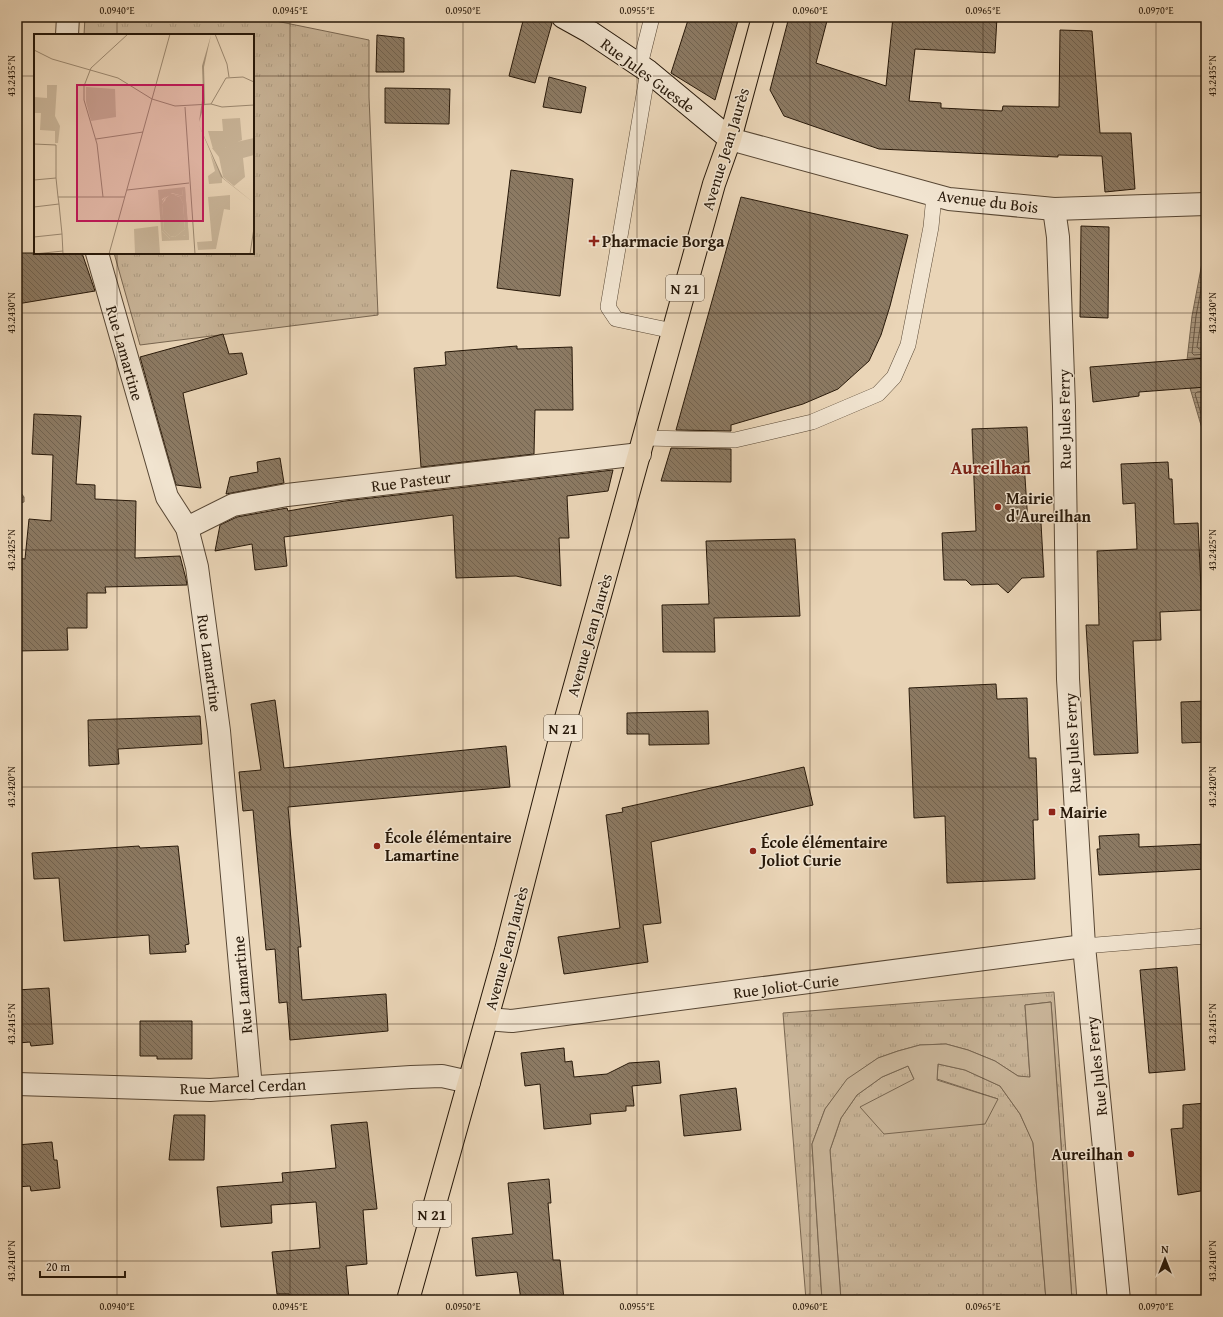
<svg xmlns="http://www.w3.org/2000/svg" width="1223" height="1317" viewBox="0 0 1223 1317" font-family="'Gentium Book Plus',serif">
	<style>
		.grass { fill: url(#grass-tufts); stroke: #786651 }
		.pitch { fill: #c9b599; stroke: #786651 }
		.water { fill: url(#water-rules); stroke: #74634e }
		.lines { fill: none; stroke-linecap: round; stroke-linejoin: round }
		.shore { stroke: #685642; stroke-width: 1 }
		.building { fill: url(#building-back-hatch); stroke: #271809 }
		.lane-casing { stroke: #584734; stroke-width: 16 }
		.street-casing { stroke: #584734; stroke-width: 24 }
		.secondary-casing { stroke: #271809; stroke-width: 24 }
		.primary-casing { stroke: #271809; stroke-width: 24 }
		.lane { stroke: #f1e4d0; stroke-width: 15 }
		.street { stroke: #f1e4d0; stroke-width: 22 }
		.secondary { stroke: #f1e4d0; stroke-width: 22 }
		.primary { stroke: #ead5b7; stroke-width: 22 }
		.ticks { fill: none; stroke: #271809; stroke-width: 1; stroke-opacity: 0.45 }
		.poi-dot { fill: #8f2418; stroke: #f1e4d0; stroke-width: 1.5 }
		.labels { text-anchor: middle; dominant-baseline: central; stroke-width: 3; stroke-linejoin: round; paint-order: stroke }
		.shield { fill: #f1e4d0; stroke: #645545; stroke-width: 1 }
		.shield-label { font-size: 15px; font-weight: bold; fill: #271809 }
		.street-label { font-size: 16px; fill: #271809; stroke: #f1e4d0 }
		.poi-label { font-size: 16px; font-weight: bold; fill: #271809; stroke: #f1e4d0; text-anchor: start }
		.quarter-label { font-size: 18px; font-weight: bold; fill: #7a1f14; stroke: #f1e4d0 }
		.inset-road { fill: none; stroke: #9c8971; stroke-width: 1 }
		.view { fill: #c2185b; fill-opacity: 0.15; stroke: #c2185b; stroke-width: 2 }
		.inset-edge { fill: none; stroke: #271809; stroke-width: 2 }
		.neatline { fill: none; stroke: #271809; stroke-width: 1.5 }
		.ticks-label { font-size: 10px; text-anchor: middle; fill: #271809 }
	</style>
	<defs>
		<pattern id="grass-tufts" width="24" height="20" patternUnits="userSpaceOnUse"><rect width="24" height="20" fill="#c9b599"/><path d="M3 7l-1-3M5 7V3M7 7l1-3M15 17l-1-3M17 17v-4M19 17l1-3" fill="none" stroke="#ad9b82"/></pattern>
		<pattern id="water-rules" width="6" height="5" patternUnits="userSpaceOnUse"><rect width="6" height="5" fill="#a8957c"/><path d="M0 2.5h6" fill="none" stroke="#897964"/></pattern>
		<pattern id="building-back-hatch" width="6" height="6" patternUnits="userSpaceOnUse"><rect width="6" height="6" fill="#8c7a63"/><path d="M-1 5l2 2M0 0l6 6M5-1l2 2" fill="none" stroke="#726350"/></pattern>
	</defs>
	<rect width="100%" height="100%" fill="#ead5b7"/>
	<filter id="stains"><feTurbulence type="fractalNoise" baseFrequency=".005" numOctaves="4"/><feColorMatrix values="0 0 0 0 .2 0 0 0 0 .09 0 0 0 0 .02 0 0 0 .5 -.17"/></filter>
	<radialGradient id="worn" r=".72"><stop offset=".6" stop-color="#630" stop-opacity="0"/><stop offset="1" stop-color="#630" stop-opacity=".3"/></radialGradient>
	<g class="grass">
		<path d="M85 17 168 20H271L369 40V97L378 315 140 345 114 253H253V35H84Z"/>
		<path d="M1054 992 1077 1300H1072L1051 1002 1025 1005 1030 1078 1018 1076 995 1061 968 1050 946 1044 920 1045 898 1051 878 1058 847 1080 825 1109 812 1144 822 1300H806L783 1013Z"/>
		<path d="M938 1064 965 1070 1000 1086 1020 1114 1033 1142 1046 1300H841L830 1150 841 1118 857 1095 882 1077 908 1066 914 1079 998 1099 937 1079Z"/>
	</g>
	<path class="pitch" d="M1051 1002 1072 1300H1046L1033 1143 1020 1114 1000 1086 965 1070 938 1064 937 1080 998 1099 985 1124 884 1134 860 1107 914 1079 908 1066 882 1077 857 1095 841 1118 830 1150 841 1300H822L812 1144 825 1109 847 1079 878 1058 898 1051 920 1045 946 1044 968 1050 995 1061 1018 1076 1030 1077 1025 1005Z"/>
	<g class="water">
		<path d="M1206 242 1205 358 1187 360 1192 316Z"/>
		<path d="M1206 387V442L1190 388Z"/>
		<path d="M17 489 18 494 21 493 24 497V502L17 504Z"/>
	</g>
	<g class="lines">
		<g class="shore">
			<path d="M1206 263 1196 316 1192 353 1194 355 1206 354"/>
			<path d="M1206 290 1197 347 1199 349H1206"/>
			<path d="M1206 391 1197 392 1195 394 1206 430"/>
		</g>
	</g>
	<g class="building">
		<path d="M524 17H542L552 23 535 83 509 76Z"/>
		<path d="M689 17H739L715 100 671 73Z"/>
		<path d="M789 17H828L816 63 886 86 893 17H997L995 53 915 49 909 101 941 103V108L1002 111 1003 106 1059 107 1060 30 1092 31 1100 133H1131L1135 189 1105 192 1102 156 1058 155V157L879 149 784 116 770 90Z"/>
		<path d="M377 35 404 38V72H376Z"/>
		<path d="M549 77 586 87 581 113 543 107Z"/>
		<path d="M385 88 450 89 449 124 385 123Z"/>
		<path d="M511 170 573 179 560 296 497 288Z"/>
		<path d="M741 197 908 235 890 306 881 335 869 361 838 389 803 404 731 425V431L676 430Z"/>
		<path d="M1081 226 1109 227 1108 318 1080 317Z"/>
		<path d="M17 253H82L95 291 17 304Z"/>
		<path d="M223 334 229 354 242 353 247 374 183 393 201 488 176 485 140 357Z"/>
		<path d="M517 346V349L572 347 573 410H535L534 454 421 467 414 368 446 365 445 352Z"/>
		<path d="M1206 358V387L1139 392V396L1093 402 1090 367Z"/>
		<path d="M34 414 81 416 76 484 95 485V499L136 501 135 558 180 556 186 579 187 585 105 587 106 593H87V628H67L68 650 17 651V558L25 559 29 519 51 521 53 455 32 454Z"/>
		<path d="M1027 427 1029 462H1024L1028 523H1041L1044 577 1022 578 1008 593 998 584 971 585 966 580H944L942 533 976 531 972 429Z"/>
		<path d="M671 448 731 449V482L661 481Z"/>
		<path d="M280 458 284 483 226 494 230 477 258 472 257 462Z"/>
		<path d="M1168 462 1169 479H1172L1174 524 1198 523 1202 610 1160 612 1161 640 1133 641 1138 753 1094 755 1086 625H1099L1097 551 1137 549 1135 503 1123 504 1121 464Z"/>
		<path d="M613 470 608 491 567 496 569 538H559L561 586 516 576 456 578 453 515 284 537 287 566 255 570 252 544 215 551 220 525 237 517 287 508 288 511 345 501Z"/>
		<path d="M795 539 800 616 714 618 715 652H663L662 605 709 604 706 541Z"/>
		<path d="M996 684 997 699 1027 698 1029 758H1036L1038 820H1033L1035 879 947 883 945 816 914 818 909 688Z"/>
		<path d="M275 700 284 768 506 746 510 787 288 807 301 947H298L302 1000 386 994 388 1031 290 1040 287 1002 279 1003 275 949 266 950 253 810 243 811 239 772 261 770 251 704Z"/>
		<path d="M1206 701V742L1182 743 1181 702Z"/>
		<path d="M708 711 709 744 649 745V734H627V713Z"/>
		<path d="M200 716 202 744 118 749 119 764 89 766 88 720Z"/>
		<path d="M804 767 813 805 651 842 661 923 643 925 648 962 564 974 558 937 620 928 606 815 623 812 622 808Z"/>
		<path d="M1139 834V847L1206 844V869L1099 875 1097 849H1100L1099 836Z"/>
		<path d="M139 846 140 848 178 846 189 944 185 945 186 952 150 954 149 935 64 941 59 878 34 879 32 853Z"/>
		<path d="M1177 967 1185 1070 1149 1073 1140 970Z"/>
		<path d="M49 988 53 1044 31 1046 30 1042 18 1043 17 990Z"/>
		<path d="M140 1021H192V1059H157V1056H140Z"/>
		<path d="M564 1048 565 1062 572 1061 574 1077 607 1074 629 1063 659 1061 661 1083 632 1086 634 1106H626V1111L590 1114 591 1124 544 1129 540 1084 525 1086 521 1053Z"/>
		<path d="M736 1088 741 1130 684 1136 680 1095Z"/>
		<path d="M1206 1103V1190L1178 1195 1171 1129 1183 1128V1105Z"/>
		<path d="M174 1115H205L204 1160H169Z"/>
		<path d="M367 1122 377 1209 363 1210 367 1264 346 1266 349 1300H290L289 1294H277L272 1252 320 1248 316 1202 271 1205 272 1223 221 1227 217 1187 283 1182 282 1173 336 1168 331 1125Z"/>
		<path d="M52 1142 54 1160H57L60 1188 31 1191 30 1186 17 1187V1145Z"/>
		<path d="M549 1179 551 1203H548L553 1260H560L564 1300H521L517 1272 476 1276 472 1238 513 1234 508 1183Z"/>
	</g>
	<g class="lines">
		<defs>
			<g id="lane">
				<path d="M640 65 652 17"/>
				<path d="M648 71 608 307 616 319 673 331"/>
				<path d="M644 438 735 440 812 422 878 394 894 377 908 345 931 227 934 196"/>
				<path d="M1084 946 1206 936"/>
			</g>
			<g id="street">
				<path d="M67 35 68 17"/>
				<path d="M730 139 949 199 1054 209 1206 204"/>
				<path d="M1054 209 1058 237 1064 406 1068 679 1084 946 1119 1300"/>
				<path d="M97 253 167 497 187 528 197 567 219 731 251 1088"/>
				<path d="M187 528 233 505 287 495 640 454"/>
				<path d="M487 1019 512 1021 1084 946"/>
				<path d="M17 1084 210 1090 411 1077 442 1076 469 1082"/>
			</g>
			<path id="secondary" d="M563 17 590 32 648 71 730 139"/>
			<path id="primary" d="M408 1300 506 950 558 747 714 184 730 139 763 17"/>
		</defs>
		<use href="#lane" class="lane-casing"/>
		<use href="#street" class="street-casing"/>
		<use href="#secondary" class="secondary-casing"/>
		<use href="#primary" class="primary-casing"/>
		<use href="#lane" class="lane"/>
		<use href="#street" class="street"/>
		<use href="#secondary" class="secondary"/>
		<use href="#primary" class="primary"/>
	</g>
	<path class="ticks" d="M117 17V35M290 17V1300M463 17V1300M637 17V1300M810 17V1300M983 17V1300M1156 17V1300M17 76H35M253 76H1206M117 253V1300M17 313H1206M17 550H1206M17 787H1206M17 1024H1206M17 1261H1206"/>
	<g class="poi-dot">
		<path d="M592 235h4v4h4v4h-4v4h-4v-4h-4v-4h4z"/>
		<circle cx="998" cy="507" r="4"/>
		<rect x="1048" y="808" width="8" height="8" rx="2"/>
		<circle cx="377" cy="846" r="4"/>
		<circle cx="753" cy="851" r="4"/>
		<circle cx="1131" cy="1154" r="4"/>
	</g>
	<g class="labels">
		<g class="shield">
			<rect x="666" y="275" width="38" height="26" rx="3"/>
			<rect x="544" y="715" width="38" height="26" rx="3"/>
			<rect x="413" y="1201" width="38" height="26" rx="3"/>
		</g>
		<g class="shield-label">
			<text x="685" y="288">N 21</text>
			<text x="563" y="728">N 21</text>
			<text x="432" y="1214">N 21</text>
		</g>
		<g class="street-label">
			<text transform="translate(648 75) rotate(37)">Rue Jules Guesde</text>
			<text transform="translate(725 149) rotate(-73)">Avenue Jean Jaurès</text>
			<text transform="translate(988 201) rotate(7)">Avenue du Bois</text>
			<text transform="translate(125 353) rotate(74)">Rue Lamartine</text>
			<text transform="translate(1064 419) rotate(-91)">Rue Jules Ferry</text>
			<text transform="translate(411 481) rotate(-7)">Rue Pasteur</text>
			<text transform="translate(589 635) rotate(-74)">Avenue Jean Jaurès</text>
			<text transform="translate(210 663) rotate(82)">Rue Lamartine</text>
			<text transform="translate(1072 743) rotate(-93)">Rue Jules Ferry</text>
			<text transform="translate(506 948) rotate(-75)">Avenue Jean Jaurès</text>
			<text transform="translate(242 985) rotate(-95)">Rue Lamartine</text>
			<text transform="translate(786 986) rotate(-7)">Rue Joliot-Curie</text>
			<text transform="translate(1096 1066) rotate(-96)">Rue Jules Ferry</text>
			<text transform="translate(243 1086) rotate(-2)">Rue Marcel Cerdan</text>
		</g>
		<g class="poi-label">
			<text x="602" y="241">Pharmacie Borga</text>
			<text x="1006" y="498">Mairie<tspan x="1006" dy="18">d'Aureilhan</tspan></text>
			<text x="1060" y="812">Mairie</text>
			<text x="385" y="837">École élémentaire<tspan x="385" dy="18">Lamartine</tspan></text>
			<text x="761" y="842">École élémentaire<tspan x="761" dy="18">Joliot Curie</tspan></text>
			<text x="1123" y="1154" text-anchor="end">Aureilhan</text>
		</g>
		<g class="quarter-label">
			<text x="991" y="467">Aureilhan</text>
		</g>
	</g>
	<g transform="translate(34 34)">
		<rect width="220" height="220" fill="#ead5b7"/>
		<path d="M13 51H23L21 82 26 92 24 109H21V97L6 96 7 79H0V63L13 64ZM52 53 81 55 82 83 57 87 52 68ZM220 104V121L209 124 211 143 200 152 189 143 185 123 178 114H191L198 109ZM151 153 155 206 128 207 124 156ZM148 155H151L152 201 136 205 128 197V165L138 159 149 162ZM136 161 146 163 149 169 151 195 141 203 136 202 130 196 128 170ZM196 161V176L190 175 182 215 164 216 163 208 178 207 174 163ZM124 192 126 219 143 220H101L100 195Z" fill="#c9b599" fill-rule="evenodd"/>
		<path d="M176 119 188 144V149L175 150 174 142 181 137Z" fill="#c9b599"/>
		<path d="M206 84 208 106 191 114 179 115 174 97H189L188 85Z" fill="#c9b599"/>
		<path d="M4 64H12V79H3ZM151 154 155 205H152L151 201 142 206 136 205 128 197 126 169 135 159 149 162 148 155ZM136 161 131 165 134 168 144 167 146 164 140 161 146 163 149 169 151 195 141 203 136 202 130 196 128 170 131 164Z" fill="#c9b599" fill-rule="evenodd"/>
		<path d="M177 1 170 33 171 69 165 88 169 59 168 32ZM165 91 189 144 220 169 187 143Z" fill="#a8957c"/>
		<path class="inset-road" d="M181 0 193 30 195 43M0 16 18 25 84 44 118 65 141 72 177 70 192 44 209 43 220 48M177 70 188 73 220 71M151 73 161 220M62 105 109 98M0 110 22 111V144M0 146 22 144 24 163M93 156 155 149M69 163 63 110 50 66V52L57 34 94 0M0 173 25 170 24 163H91M28 200 29 220M0 203 28 200 25 170M0 220 29 217M75 220 136 0M216 220 220 194"/>
		<path class="view" d="M43 51H169V187H43Z"/>
		<rect width="220" height="220" class="inset-edge"/>
	</g>
	<rect width="1223" height="1317" fill="none" stroke="#ead5b7" stroke-width="44"/>
	<g transform="translate(1165 1259)" stroke="#f1e4d0" stroke-width="3" paint-order="stroke">
	<path d="M0-3L7 15L0 10L-7 15Z" fill="#271809"/>
	<text y="-6" font-size="11" font-weight="bold" text-anchor="middle" fill="#271809">N</text>
	</g>
	<path d="M40 1271v6h85v-6" fill="none" stroke="#271809" stroke-width="2"/>
	<text x="46" y="1271" font-size="12" fill="#271809" stroke="#f1e4d0" stroke-width="3" paint-order="stroke">20 m</text>
	<rect x="22" y="22" width="1179" height="1273" class="neatline"/>
	<g class="ticks-label">
		<text x="117" y="14">0.0940°E</text>
		<text x="290" y="14">0.0945°E</text>
		<text x="463" y="14">0.0950°E</text>
		<text x="637" y="14">0.0955°E</text>
		<text x="810" y="14">0.0960°E</text>
		<text x="983" y="14">0.0965°E</text>
		<text x="1156" y="14">0.0970°E</text>
		<text transform="translate(11 76) rotate(-90)" y="4">43.2435°N</text>
		<text transform="translate(1212 76) rotate(-90)" y="4">43.2435°N</text>
		<text transform="translate(11 313) rotate(-90)" y="4">43.2430°N</text>
		<text transform="translate(1212 313) rotate(-90)" y="4">43.2430°N</text>
		<text transform="translate(11 550) rotate(-90)" y="4">43.2425°N</text>
		<text transform="translate(1212 550) rotate(-90)" y="4">43.2425°N</text>
		<text transform="translate(11 787) rotate(-90)" y="4">43.2420°N</text>
		<text transform="translate(1212 787) rotate(-90)" y="4">43.2420°N</text>
		<text transform="translate(11 1024) rotate(-90)" y="4">43.2415°N</text>
		<text transform="translate(1212 1024) rotate(-90)" y="4">43.2415°N</text>
		<text transform="translate(11 1261) rotate(-90)" y="4">43.2410°N</text>
		<text transform="translate(1212 1261) rotate(-90)" y="4">43.2410°N</text>
		<text x="117" y="1310">0.0940°E</text>
		<text x="290" y="1310">0.0945°E</text>
		<text x="463" y="1310">0.0950°E</text>
		<text x="637" y="1310">0.0955°E</text>
		<text x="810" y="1310">0.0960°E</text>
		<text x="983" y="1310">0.0965°E</text>
		<text x="1156" y="1310">0.0970°E</text>
	</g>
	<rect width="100%" height="100%" filter="url(#stains)"/>
	<rect width="100%" height="100%" fill="url(#worn)"/>
</svg>
